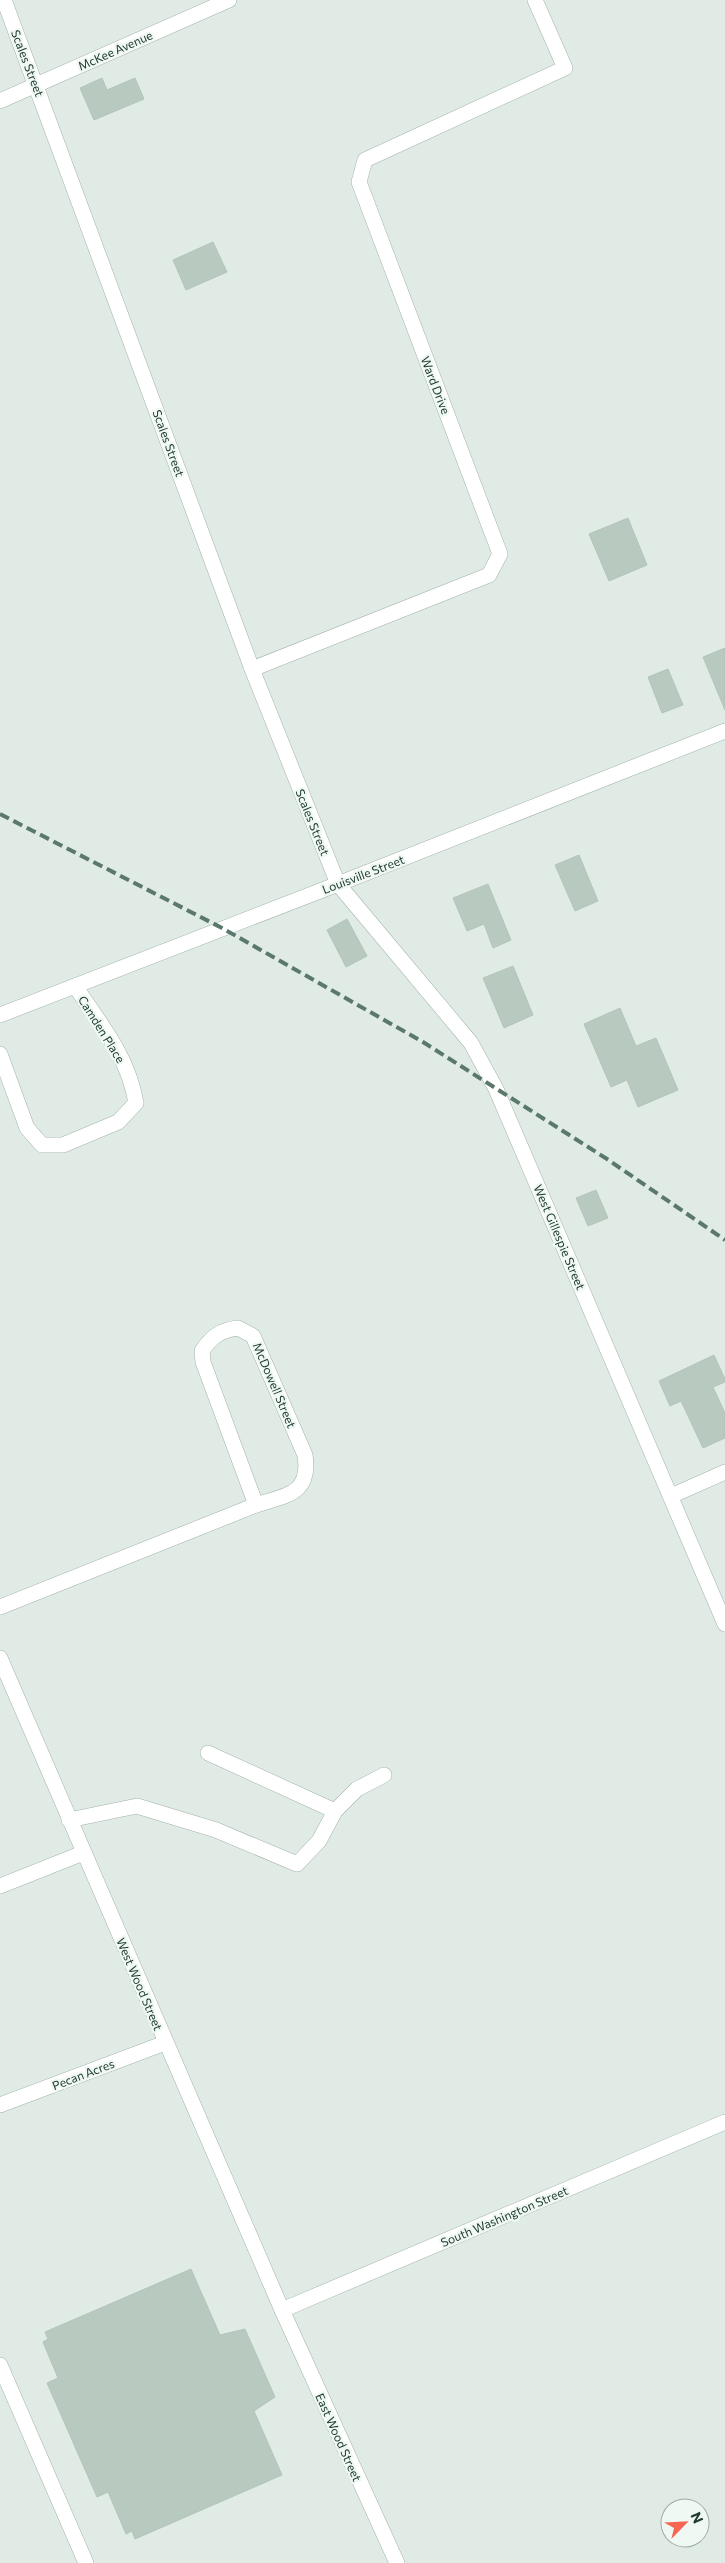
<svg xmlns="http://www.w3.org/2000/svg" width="725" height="2563" viewBox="0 0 725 2563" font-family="Commissioner,sans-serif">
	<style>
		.building { fill: #b8c9c0; stroke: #b2c5bb }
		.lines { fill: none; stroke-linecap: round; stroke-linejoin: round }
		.minor-casing { stroke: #a3b3ab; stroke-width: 16 }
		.minor { stroke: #fff; stroke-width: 15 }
		.rail { stroke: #5a786c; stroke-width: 4; stroke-dasharray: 10 5; stroke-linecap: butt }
		.labels { text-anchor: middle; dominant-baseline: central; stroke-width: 4.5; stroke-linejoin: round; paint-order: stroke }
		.street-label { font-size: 12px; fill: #203c31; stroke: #f0f8f3 }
	</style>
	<rect width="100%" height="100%" fill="#e0ebe5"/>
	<g class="building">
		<path d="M102 78 107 90 135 78 144 99 94 120 80 88Z"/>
		<path d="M213 242 227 272 186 290 173 260Z"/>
		<path d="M628 518 647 565 609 581 589 534Z"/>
		<path d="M725 648V710L703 657Z"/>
		<path d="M668 669 683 705 662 713 648 677Z"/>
		<path d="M579 855 598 901 575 911 555 865Z"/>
		<path d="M488 884 511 940 493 948 484 924 467 931 453 898Z"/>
		<path d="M347 919 367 956 346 967 327 930Z"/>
		<path d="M513 966 533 1015 504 1028 483 978Z"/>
		<path d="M620 1008 636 1046 656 1038 678 1090 638 1107 627 1080 611 1087 584 1024Z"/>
		<path d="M596 1190 608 1218 588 1226 576 1198Z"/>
		<path d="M714 1355 725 1379V1382L713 1387 725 1413V1438L703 1448 681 1401 670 1406 659 1381Z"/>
		<path d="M191 2269 220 2335 245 2329 275 2397 254 2411 282 2475 135 2539 132 2531 126 2534 108 2492 97 2497 47 2383 58 2378 43 2342 48 2339 45 2332Z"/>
	</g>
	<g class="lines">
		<defs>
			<g id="minor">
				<path d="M4 0 252 669 338 884 471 1043 496 1089 725 1624"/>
				<path d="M0 101 229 0"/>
				<path d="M252 669 489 575 500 554 359 182 365 160 565 68 535 0"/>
				<path d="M0 1015 338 884 725 731"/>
				<path d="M0 1054 27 1128 42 1145H63L118 1122 136 1103C128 1056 101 1025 75 986"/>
				<path d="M238 1328 253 1336 305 1455C311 1494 287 1495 256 1505L203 1362 202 1351C212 1336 221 1330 238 1328Z"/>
				<path d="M671 1496 725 1472"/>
				<path d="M0 1607 256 1505"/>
				<path d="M0 1658 282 2310 397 2563"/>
				<path d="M208 1753 335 1811"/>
				<path d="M69 1820 137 1806 216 1830 297 1864 319 1841 335 1811 357 1789 384 1775"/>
				<path d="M0 1886 83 1853"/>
				<path d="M0 2105 165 2043"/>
				<path d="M282 2310 725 2122"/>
				<path d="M0 2365 86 2563"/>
			</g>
		</defs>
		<use href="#minor" class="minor-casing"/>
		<use href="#minor" class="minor"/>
		<path class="rail" d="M0 814 222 928 423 1042 607 1159 725 1240"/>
	</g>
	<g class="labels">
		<g class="street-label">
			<text transform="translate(115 50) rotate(-24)">McKee Avenue</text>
			<text transform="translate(28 63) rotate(69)">Scales Street</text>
			<text transform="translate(436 385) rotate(69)">Ward Drive</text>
			<text transform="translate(169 443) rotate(70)">Scales Street</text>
			<text transform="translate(313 822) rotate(68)">Scales Street</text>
			<text transform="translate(363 874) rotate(-21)">Louisville Street</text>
			<text transform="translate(102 1029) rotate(58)">Camden Place</text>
			<text transform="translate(560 1237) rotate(67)">West Gillespie Street</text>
			<text transform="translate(275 1385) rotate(67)">McDowell Street</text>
			<text transform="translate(140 1984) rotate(67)">West Wood Street</text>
			<text transform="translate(83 2074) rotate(-21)">Pecan Acres</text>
			<text transform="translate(504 2216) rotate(-23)">South Washington Street</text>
			<text transform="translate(339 2437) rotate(66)">East Wood Street</text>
		</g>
	</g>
	<g transform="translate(685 2523) rotate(66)"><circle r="24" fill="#f0f8f3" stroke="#9dada5"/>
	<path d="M0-4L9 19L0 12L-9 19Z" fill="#f66653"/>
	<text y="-8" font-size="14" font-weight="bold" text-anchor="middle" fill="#203c31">N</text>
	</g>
</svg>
